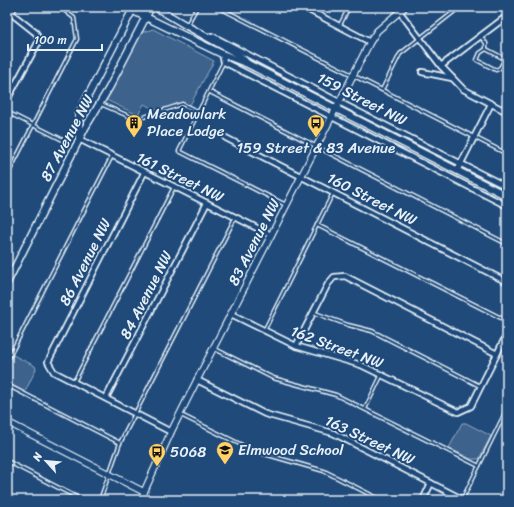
<svg xmlns="http://www.w3.org/2000/svg" width="514" height="507" viewBox="0 0 514 507" font-family="Sriracha,sans-serif">
	<style>
		.green { fill: #3c628c; stroke: #92aac2 }
		.lines { fill: none; stroke-linecap: round; stroke-linejoin: round }
		.service-casing { stroke: #e8f1f8; stroke-width: 5 }
		.minor-casing { stroke: #e8f1f8; stroke-width: 8 }
		.tertiary-casing { stroke: #e8f1f8; stroke-width: 8 }
		.secondary-casing { stroke: #e8f1f8; stroke-width: 9 }
		.service { stroke: #1f4a7a; stroke-width: 2 }
		.minor { stroke: #1f4a7a; stroke-width: 4.5 }
		.tertiary { stroke: #1f4a7a; stroke-width: 5.5 }
		.secondary { stroke: #1f4a7a; stroke-width: 6 }
		.labels { text-anchor: middle; dominant-baseline: central; stroke-width: 4; stroke-linejoin: round; paint-order: stroke }
		.street-label { font-size: 15px; fill: #e8f1f8; stroke: #1f4a7a }
		.poi-label { font-size: 15px; fill: #e8f1f8; stroke: #1f4a7a; text-anchor: start }
	</style>
	<rect width="100%" height="100%" fill="#1f4a7a"/>
	<filter id="ink" filterUnits="userSpaceOnUse"><feTurbulence type="fractalNoise" baseFrequency=".025" numOctaves="2"/><feDisplacementMap in="SourceGraphic" scale="8" xChannelSelector="R" yChannelSelector="G"/><feConvolveMatrix kernelMatrix="1 2 1 2 8 2 1 2 1" color-interpolation-filters="sRGB"/></filter>
	<g filter="url(#ink)">
		<g class="green">
			<path d="M153 29 214 61 190 105 182 104 155 110 144 104 138 115 106 100 140 33Z"/>
			<path d="M13 355 35 366 36 369 25 392 7 382V366Z"/>
			<path d="M462 423H466L491 436 479 459H471L449 448Z"/>
		</g>
		<g class="lines">
			<defs>
				<g id="service">
					<path d="M218 7 382 90"/>
					<path d="M460 7 400 54 382 90 507 154"/>
					<path d="M7 23 16 7"/>
					<path d="M187 25 197 7"/>
					<path d="M340 25 349 7"/>
					<path d="M481 37 486 43V49L505 59 500 68 496 70 477 60 480 53 486 49"/>
					<path d="M223 63 179 151 286 205"/>
					<path d="M210 92 507 244"/>
					<path d="M101 104 133 118H141L182 104 199 112"/>
					<path d="M7 112 65 141"/>
					<path d="M7 176 77 39 74 18 60 7"/>
					<path d="M317 225 507 321"/>
					<path d="M315 313 348 325 372 331 480 386"/>
					<path d="M264 331 333 193"/>
					<path d="M215 349 273 378 336 395 479 466"/>
					<path d="M7 361 112 156"/>
					<path d="M74 382 174 187"/>
					<path d="M7 385 120 443"/>
					<path d="M365 409 381 376"/>
					<path d="M181 415 254 451 324 471 381 500"/>
					<path d="M7 461 82 500"/>
					<path d="M100 500 120 443 235 218"/>
					<path d="M462 500 507 409"/>
				</g>
				<g id="minor">
					<path d="M303 7 370 42"/>
					<path d="M7 10 36 33 39 41 7 100"/>
					<path d="M399 11 441 66 463 89 507 112"/>
					<path d="M207 37 212 36 218 39 339 102 507 187"/>
					<path d="M222 54 224 62 507 206"/>
					<path d="M441 66 507 16"/>
					<path d="M422 72 452 78"/>
					<path d="M226 138 507 282"/>
					<path d="M79 139 271 235"/>
					<path d="M457 171 491 104"/>
					<path d="M144 173 48 362 54 372 171 432"/>
					<path d="M231 314 296 346 361 365 458 412 471 406 507 334"/>
					<path d="M296 346 328 284 334 277 345 276 497 354"/>
					<path d="M197 380 265 414 333 433 464 500"/>
					<path d="M106 398 207 203"/>
					<path d="M7 499 9 500"/>
					<path d="M423 500 431 483"/>
					<path d="M503 500 507 492"/>
				</g>
				<g id="tertiary">
					<path d="M7 422 144 492"/>
					<path d="M143 500 144 492 171 432 197 380 370 42 377 31 405 7"/>
				</g>
				<g id="secondary">
					<path d="M125 7 222 54 248 64 507 196"/>
					<path d="M144 7 145 18"/>
					<path d="M155 7 187 26 239 55 247 63"/>
					<path d="M79 138V113L134 7"/>
					<path d="M7 283 85 128 109 88 151 7"/>
				</g>
			</defs>
			<use href="#service" class="service-casing"/>
			<use href="#minor" class="minor-casing"/>
			<use href="#tertiary" class="tertiary-casing"/>
			<use href="#secondary" class="secondary-casing"/>
			<use href="#service" class="service"/>
			<use href="#minor" class="minor"/>
			<use href="#tertiary" class="tertiary"/>
			<use href="#secondary" class="secondary"/>
		</g>
	</g>
	<defs>
		<symbol id="building-pin" viewBox="-11 -11 22 30"><path d="M0 17L-7.5 6A9.5 9.5 0 1 1 7.5 6Z" fill="#ffd166" stroke="#1f4a7a"/><path d="M-4-6H4V6H1V3H-1V6H-4ZM-2.5-4.3h1.7v1.8h-1.7ZM.8-4.3h1.7v1.8H.8ZM-2.5-1h1.7V.8h-1.7ZM.8-1h1.7V.8H.8Z" fill="#111"/></symbol>
		<symbol id="bus-pin" viewBox="-11 -11 22 30"><path d="M0 17L-7.5 6A9.5 9.5 0 1 1 7.5 6Z" fill="#ffd166" stroke="#1f4a7a"/><path d="M-5-6H5V4H4V6H2V4H-2V6H-4V4H-5ZM-3.5-4V0h7V-4ZM-3.5 1.2v1.5H-2V1.2ZM2 1.2v1.5H3.5V1.2Z" fill="#111"/></symbol>
		<symbol id="school-pin" viewBox="-11 -11 22 30"><path d="M0 17L-7.5 6A9.5 9.5 0 1 1 7.5 6Z" fill="#ffd166" stroke="#1f4a7a"/><path d="M0-5L7-2L0 1L-7-2ZM-4 1L0 2.5L4 1V4Q0 6-4 4Z" fill="#111"/></symbol>
	</defs>
	<g fill-rule="evenodd">
		<use href="#building-pin" x="124" y="113" width="20" height="27"/>
		<use href="#bus-pin" x="306" y="113" width="20" height="27"/>
		<use href="#school-pin" x="215" y="440" width="20" height="27"/>
		<use href="#bus-pin" x="147" y="442" width="20" height="27"/>
	</g>
	<g class="labels">
		<g class="street-label">
			<text transform="translate(362 99) rotate(27)">159 Street NW</text>
			<text transform="translate(67 138) rotate(-62)">87 Avenue NW</text>
			<text transform="translate(180 177) rotate(26)">161 Street NW</text>
			<text transform="translate(372 199) rotate(27)">160 Street NW</text>
			<text transform="translate(254 242) rotate(-63)">83 Avenue NW</text>
			<text transform="translate(85 262) rotate(-63)">86 Avenue NW</text>
			<text transform="translate(146 295) rotate(-63)">84 Avenue NW</text>
			<text transform="translate(337 347) rotate(20)">162 Street NW</text>
			<text transform="translate(370 440) rotate(25)">163 Street NW</text>
		</g>
		<g class="poi-label">
			<text x="147" y="114">Meadowlark<tspan x="147" dy="17">Place Lodge</tspan></text>
			<text x="316" y="148" text-anchor="middle">159 Street &amp; 83 Avenue</text>
			<text x="238" y="450">Elmwood School</text>
			<text x="170" y="452">5068</text>
		</g>
	</g>
	<rect width="514" height="507" fill="none" stroke="#1f4a7a" stroke-width="24"/>
	<rect x="12" y="12" width="490" height="483" fill="none" stroke="#e8f1f8" stroke-width="1.5" filter="url(#ink)"/>
	<g transform="translate(46 461) rotate(297)" stroke="#1f4a7a" stroke-width="3" paint-order="stroke">
	<path d="M0-3L7 15L0 10L-7 15Z" fill="#e8f1f8"/>
	<text y="-6" font-size="11" font-weight="bold" text-anchor="middle" fill="#e8f1f8">N</text>
	</g>
	<path d="M28 44v6h74v-6" fill="none" stroke="#e8f1f8" stroke-width="2"/>
	<text x="34" y="44" font-size="12" fill="#e8f1f8" stroke="#1f4a7a" stroke-width="3" paint-order="stroke">100 m</text>
</svg>
